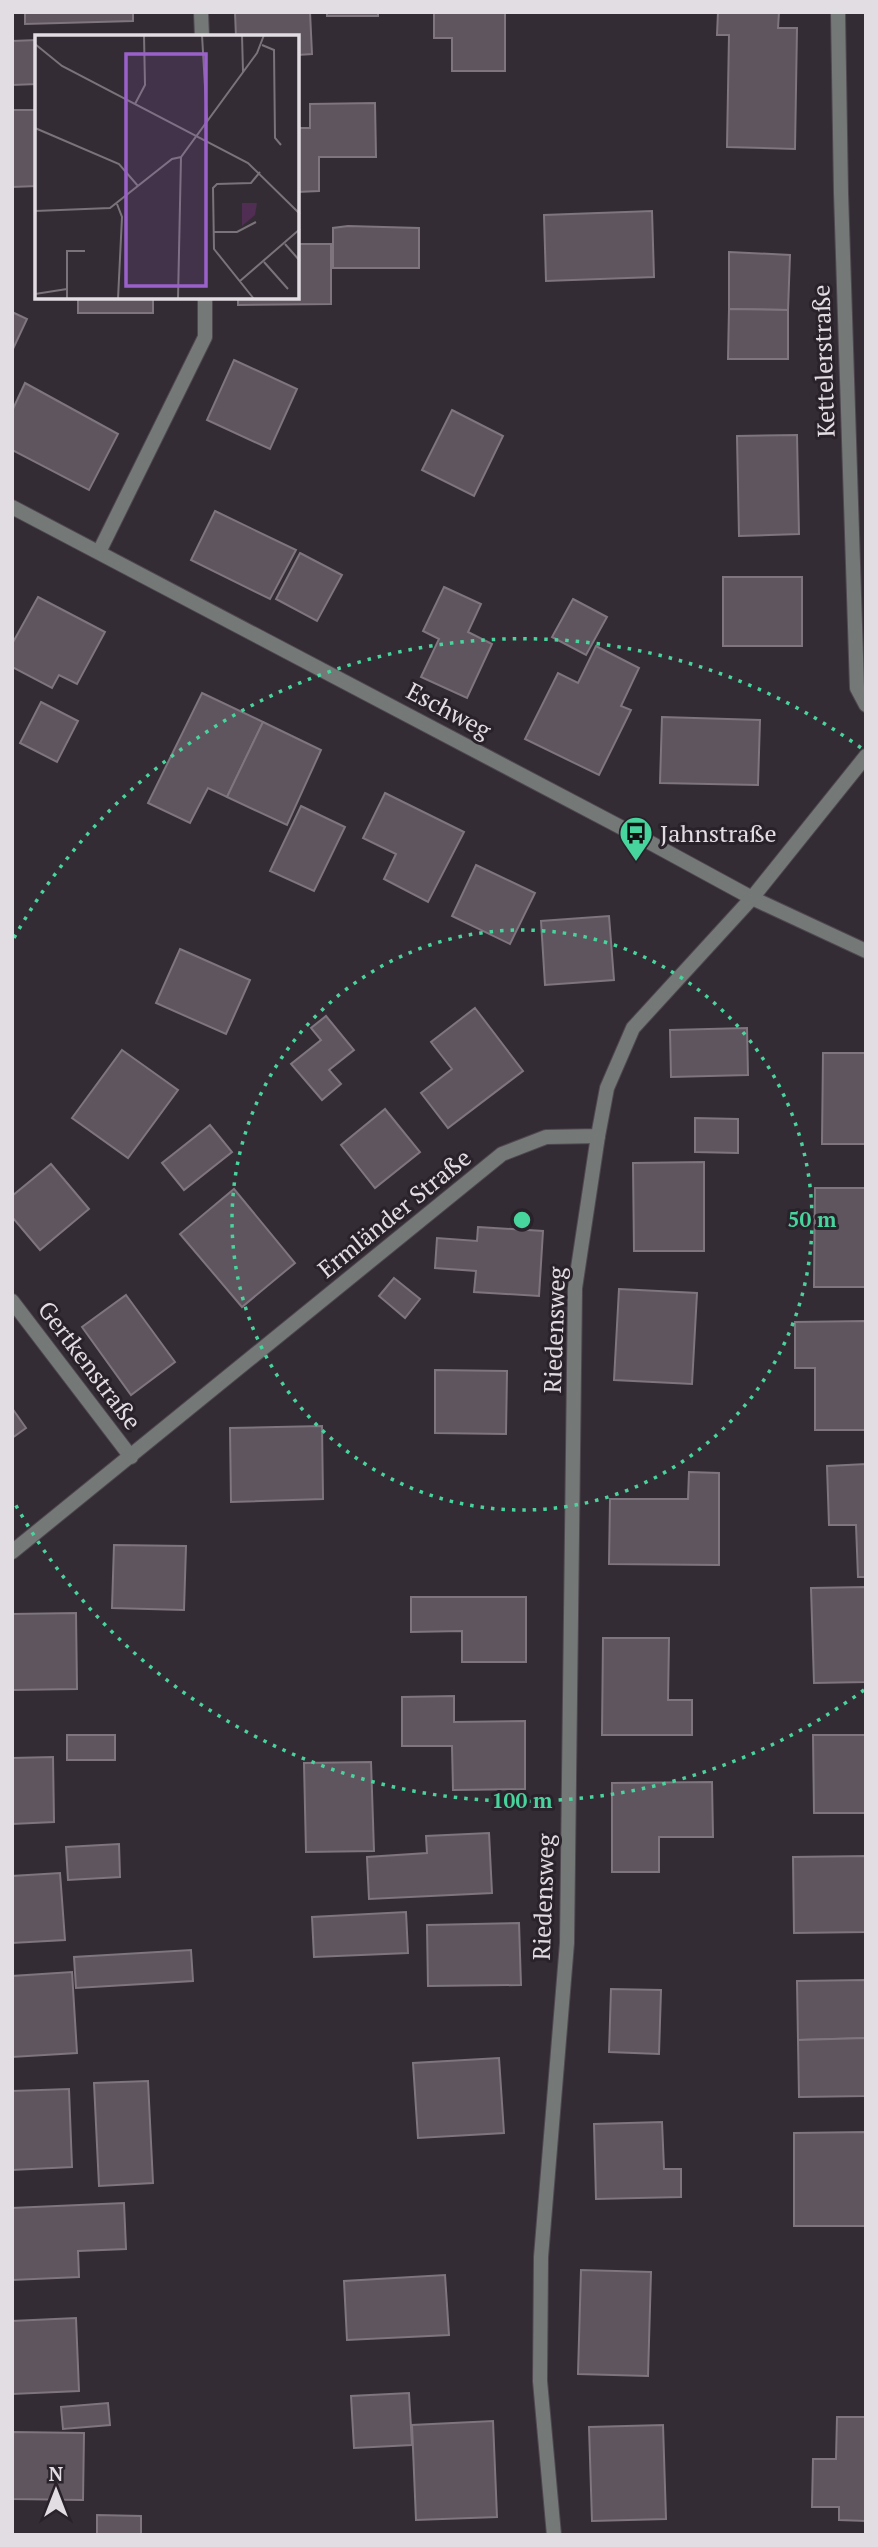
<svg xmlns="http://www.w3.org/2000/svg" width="878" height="2547" viewBox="0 0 878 2547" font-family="'PT Serif',serif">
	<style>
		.building { fill: #5e555e; stroke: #7e757e; stroke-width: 2 }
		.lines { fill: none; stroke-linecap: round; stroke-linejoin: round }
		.street-casing { stroke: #504850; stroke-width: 16 }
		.street { stroke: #747977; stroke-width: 14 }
		.ring { fill: none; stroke: #48d49d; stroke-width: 3.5; stroke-dasharray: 3.5 7 }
		.labels { text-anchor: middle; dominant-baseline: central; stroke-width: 6; stroke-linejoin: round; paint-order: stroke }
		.street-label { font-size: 24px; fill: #e2dde2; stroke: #2a222a }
		.poi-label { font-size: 24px; fill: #e2dde2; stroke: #2a222a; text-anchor: start }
		.inset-road { fill: none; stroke: #7a737a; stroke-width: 2 }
		.view { fill: #9a61ca; fill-opacity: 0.15; stroke: #9a61ca; stroke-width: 3.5 }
		.inset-edge { fill: none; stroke: #e2dde2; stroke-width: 3.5 }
		.centre { fill: #48d49d; stroke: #2a222a; stroke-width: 3.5 }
		.ring-label { font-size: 21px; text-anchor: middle; font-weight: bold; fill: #48d49d; stroke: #2a222a; stroke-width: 6; stroke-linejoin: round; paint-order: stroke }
	</style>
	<rect width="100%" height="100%" fill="#342c34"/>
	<g class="building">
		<path d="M25 12H133V21L25 24Z"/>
		<path d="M235 12H310L312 54 298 55V37H236Z"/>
		<rect x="327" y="12" width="51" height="4"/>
		<path d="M434 12H505V71H452V38H434Z"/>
		<path d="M718 12H779L778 28H797L795 149 727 147 729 35H717Z"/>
		<path d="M37 40V84L12 85V41Z"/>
		<path d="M375 103 376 157H319V191L298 192V128H310V104Z"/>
		<path d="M12 110H37V186L12 187Z"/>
		<path d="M652 211 654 277 546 281 544 215Z"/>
		<path d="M348 226 419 228V268H333V228Z"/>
		<path d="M298 244H331V304L238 305V298H298Z"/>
		<path d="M729 252 790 255 788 310 729 309Z"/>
		<rect x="78" y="298" width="75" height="15"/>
		<path d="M729 309 788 310V359H728Z"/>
		<path d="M12 312 27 319 12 351Z"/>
		<path d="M234 360 297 389 270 449 207 420Z"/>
		<path d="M25 383 118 434 89 490 12 450V411Z"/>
		<path d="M452 410 503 436 474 496 422 470Z"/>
		<path d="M797 435 799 534 739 536 737 436Z"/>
		<path d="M215 511 296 550 270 599 191 560Z"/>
		<path d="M300 553 342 575 317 621 276 599Z"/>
		<rect x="723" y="577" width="79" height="69"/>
		<path d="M444 587 481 604 468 632 492 644 467 698 421 677 439 639 423 631Z"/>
		<path d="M38 597 105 632 77 684 59 675 52 688 12 667V644Z"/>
		<path d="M573 599 607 617 586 655 552 637Z"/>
		<path d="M596 646 639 668 621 706 631 710 599 775 525 739 558 673 578 683Z"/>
		<path d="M202 693 263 722 227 797 208 788 190 823 148 803Z"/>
		<path d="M41 702 78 721 57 762 20 743Z"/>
		<path d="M662 717 760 720 758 785 660 783Z"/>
		<path d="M263 722 321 750 287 825 227 797Z"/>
		<path d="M385 793 464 832 428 902 384 879 396 854 363 838Z"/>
		<path d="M301 806 345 827 314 891 270 871Z"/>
		<path d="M476 865 535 893 510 944 452 916Z"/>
		<path d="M609 916 614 980 545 985 541 921Z"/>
		<path d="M180 949 250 980 226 1034 156 1003Z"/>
		<path d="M475 1008 523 1071 448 1128 421 1093 452 1069 431 1042Z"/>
		<path d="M326 1016 354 1050 329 1070 341 1084 322 1100 291 1064 321 1040 311 1028Z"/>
		<path d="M747 1028 748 1075 671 1077 670 1030Z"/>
		<path d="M122 1050 178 1090 128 1158 72 1118Z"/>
		<path d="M823 1053H866V1144H822Z"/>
		<path d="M385 1109 420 1152 375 1188 341 1145Z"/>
		<path d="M695 1118 738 1119V1153L695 1152Z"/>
		<path d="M210 1125 232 1152 184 1190 162 1163Z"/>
		<path d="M704 1162V1251H634L633 1163Z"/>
		<path d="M51 1164 89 1209 40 1250 12 1217V1196Z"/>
		<path d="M815 1188H866V1287H814Z"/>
		<path d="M234 1189 295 1263 242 1307 180 1234Z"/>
		<path d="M478 1227 543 1231 539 1296 474 1292 476 1271 435 1268 437 1238 477 1241Z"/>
		<path d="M394 1278 420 1299 405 1318 379 1296Z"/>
		<path d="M619 1289 697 1293 692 1384 614 1380Z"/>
		<path d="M126 1295 175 1362 131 1395 82 1327Z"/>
		<path d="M866 1321V1430H815V1368H795V1322Z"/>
		<path d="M435 1370 507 1371 506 1434 435 1433Z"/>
		<path d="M12 1408 26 1428 12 1438Z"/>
		<path d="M322 1426 323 1499 231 1502 230 1428Z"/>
		<path d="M866 1464V1577H858L856 1525H829L827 1466Z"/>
		<path d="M689 1472 719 1473V1565L609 1564 610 1499H688Z"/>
		<path d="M114 1545 186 1546 184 1610 112 1608Z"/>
		<path d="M866 1587V1682L814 1683 811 1588Z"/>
		<path d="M411 1597H526V1662H462V1631L411 1632Z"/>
		<path d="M76 1613 77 1689 12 1690V1614Z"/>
		<path d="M603 1638H669L668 1700H692V1735H602Z"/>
		<path d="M454 1696V1722L525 1721V1789L453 1790 452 1746H402V1697Z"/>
		<rect x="67" y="1735" width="48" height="25"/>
		<path d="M813 1735H866V1813H814Z"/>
		<path d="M53 1757 54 1822 12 1824V1758Z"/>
		<path d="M371 1762 374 1851 306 1852 304 1763Z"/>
		<path d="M712 1782 713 1837H659V1872H612V1783Z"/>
		<path d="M489 1833 492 1893 369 1899 367 1857 427 1853 426 1836Z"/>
		<path d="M119 1844 120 1877 68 1880 66 1847Z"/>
		<path d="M866 1856V1932L794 1933 793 1857Z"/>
		<path d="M60 1873 65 1940 12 1943V1876Z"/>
		<path d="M406 1912 408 1953 314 1957 312 1917Z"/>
		<path d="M519 1923 521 1985 428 1986 427 1925Z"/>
		<path d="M191 1950 193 1981 76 1988 74 1957Z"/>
		<path d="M72 1972 77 2053 12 2057V1976Z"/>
		<path d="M866 1980V2038L798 2040 797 1981Z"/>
		<path d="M611 1989 661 1990 659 2054 609 2052Z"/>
		<path d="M866 2038V2096L799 2097 798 2040Z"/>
		<path d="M499 2058 504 2133 418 2138 413 2063Z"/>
		<path d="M148 2081 153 2183 99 2186 94 2083Z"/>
		<path d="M69 2089 72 2167 12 2170V2091Z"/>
		<path d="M662 2122 664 2169H681V2197L596 2199 594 2124Z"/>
		<path d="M866 2132V2226H794V2133Z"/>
		<path d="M124 2203 126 2249 78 2251 79 2277 12 2280V2208Z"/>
		<path d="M581 2270 651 2272 648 2376 578 2374Z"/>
		<path d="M445 2275 449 2335 347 2340 344 2281Z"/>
		<path d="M76 2318 79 2391 12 2394V2321Z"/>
		<path d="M409 2393 412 2445 354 2448 351 2396Z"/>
		<path d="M108 2403 110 2425 63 2429 61 2407Z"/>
		<path d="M837 2417H866V2521L839 2520V2507H812L813 2459H836Z"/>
		<path d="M493 2421 497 2517 416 2520 412 2425Z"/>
		<path d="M663 2425 666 2519 592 2521 589 2427Z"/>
		<path d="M12 2432 84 2433 83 2500 12 2499Z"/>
		<path d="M97 2515 141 2516V2535H97Z"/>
	</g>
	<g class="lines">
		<defs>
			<g id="street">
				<path d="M201 12 202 37"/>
				<path d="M838 12 841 193 857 688 866 705"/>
				<path d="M12 507 649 842 752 898 866 951"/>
				<path d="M99 552 205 337V298"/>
				<path d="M12 1301 131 1457"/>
				<path d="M12 1552 502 1154 546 1137 598 1136 607 1088 633 1028 752 898 866 756"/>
				<path d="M554 2535 540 2381 541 2257 567 1943 575 1288 598 1136"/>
			</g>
		</defs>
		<use href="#street" class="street-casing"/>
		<use href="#street" class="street"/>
	</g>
	<g class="ring">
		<circle cx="522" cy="1220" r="290"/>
		<path d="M864 1690A581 581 0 0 1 14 1502M14 938A581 581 0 0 1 864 750"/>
	</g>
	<defs>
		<symbol id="bus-pin" viewBox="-11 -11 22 30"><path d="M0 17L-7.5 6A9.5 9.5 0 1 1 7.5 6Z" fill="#48d49d" stroke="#2a222a"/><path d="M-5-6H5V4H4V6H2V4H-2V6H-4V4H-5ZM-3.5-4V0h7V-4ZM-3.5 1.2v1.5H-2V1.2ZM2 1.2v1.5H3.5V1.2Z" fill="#111"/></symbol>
	</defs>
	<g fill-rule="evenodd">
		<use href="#bus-pin" x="617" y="814" width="38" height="52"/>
	</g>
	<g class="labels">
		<g class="street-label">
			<text transform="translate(823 361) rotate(-92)">Kettelerstraße</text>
			<text transform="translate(449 710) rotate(28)">Eschweg</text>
			<text transform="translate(394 1213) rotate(-39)">Ermländer Straße</text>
			<text transform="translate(554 1330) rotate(-88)">Riedensweg</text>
			<text transform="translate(90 1365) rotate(53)">Gertkenstraße</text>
			<text transform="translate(543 1897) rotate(-88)">Riedensweg</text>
		</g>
		<g class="poi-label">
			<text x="660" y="833">Jahnstraße</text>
		</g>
	</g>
	<g transform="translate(35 35)">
		<rect width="264" height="264" fill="#342c34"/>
		<path d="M207 168H222L220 180 207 191Z" fill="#502d52"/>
		<path class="inset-road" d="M167 0 172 86M207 0 208 37M0 9 27 31 213 128 265 179M227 10 239 15 240 103 246 110M100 69 110 50 109 0M0 93 84 129 103 151M82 169 87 182 83 264M0 176 75 173 137 124 146 122 222 18 229 0M178 197H202L221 187M250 209 265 226M229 227 253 254M205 246 265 194M0 259 32 254M32 264V216H50M143 264 146 122M219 264 179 214 178 153 182 149 216 148 225 137"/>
		<path class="view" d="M91 19H171V251H91Z"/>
		<rect width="264" height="264" class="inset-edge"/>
	</g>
	<circle cx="522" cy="1220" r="10" class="centre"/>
	<g class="ring-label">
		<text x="812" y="1227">50 m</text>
		<text x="522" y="1808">100 m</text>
	</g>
	<rect width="878" height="2547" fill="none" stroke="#e2dde2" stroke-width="28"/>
	<g transform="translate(56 2491)" stroke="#2a222a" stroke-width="5" paint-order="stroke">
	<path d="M0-5L12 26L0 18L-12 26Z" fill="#e2dde2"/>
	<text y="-10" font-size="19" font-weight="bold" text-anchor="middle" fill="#e2dde2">N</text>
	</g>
</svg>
